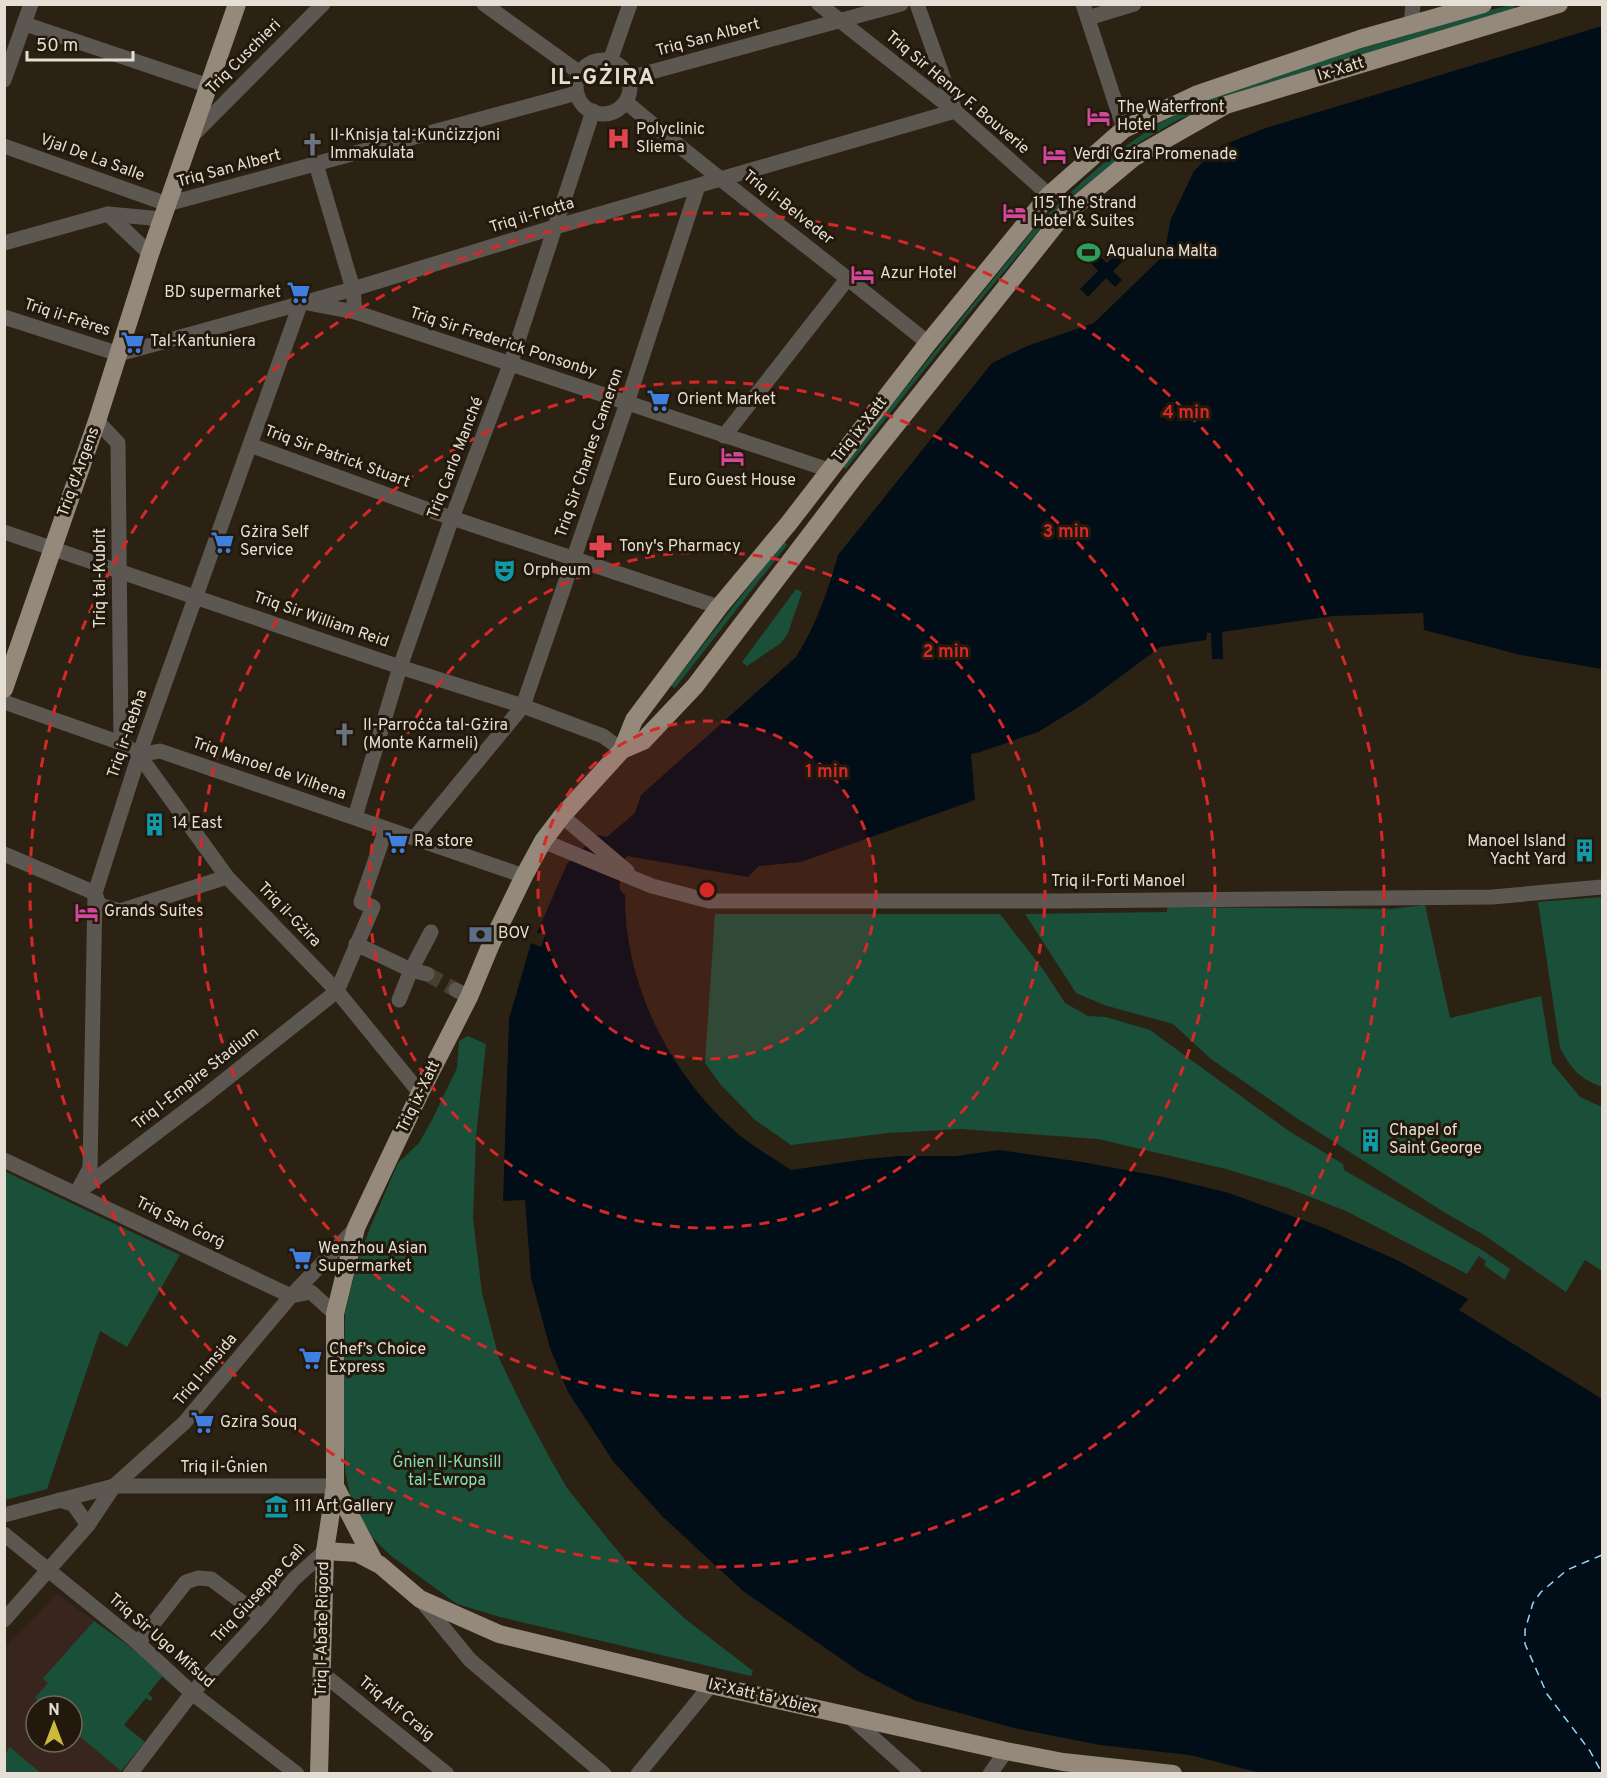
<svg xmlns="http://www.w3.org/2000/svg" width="1607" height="1778" viewBox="0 0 1607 1778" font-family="Overpass,sans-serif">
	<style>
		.commercial { fill: #38261e }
		.green { fill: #1a4f39 }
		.water { fill: #010d17 }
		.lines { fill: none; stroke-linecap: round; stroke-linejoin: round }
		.ferry { stroke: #95d6fd; stroke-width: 1.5; stroke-dasharray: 8 6; stroke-linecap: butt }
		.minor-tunnel { stroke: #483e31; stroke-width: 15; stroke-dasharray: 15 8; stroke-linecap: butt }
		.minor { stroke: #5c5750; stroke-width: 15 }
		.major { stroke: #94897b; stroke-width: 18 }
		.ring { fill: none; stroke: #d62828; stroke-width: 3; stroke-dasharray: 10 8 }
		.labels { text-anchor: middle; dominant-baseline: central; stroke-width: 6; stroke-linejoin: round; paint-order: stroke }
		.street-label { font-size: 16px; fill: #e4ded5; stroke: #22180b }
		.poi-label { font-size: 16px; fill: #e4ded5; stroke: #22180b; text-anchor: start }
		.park-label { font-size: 16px; fill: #83deb4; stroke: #22180b }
		.district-label { font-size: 22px; font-weight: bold; letter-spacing: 1.5px; fill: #e4ded5; stroke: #22180b }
		.centre { fill: #d62828; stroke: #22180b; stroke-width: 3 }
		.ring-label { font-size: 18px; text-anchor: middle; font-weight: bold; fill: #d62828; stroke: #22180b; stroke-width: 6; stroke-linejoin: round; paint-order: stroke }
	</style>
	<rect width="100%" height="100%" fill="#2c2214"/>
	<path class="commercial" d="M57 1594 94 1621 43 1677 49 1683 44 1706H36V1742H72V1730L121 1771 118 1774 41 1773 11 1747 5 1754V1648Z"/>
	<g class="green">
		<path d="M1513 5 1515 8 1240 92 1176 121 1140 142 1072 196 1041 228 967 316 846 469 842 466 1037 225C1068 194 1101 163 1137 138 1204 90 1308 64 1387 41 1428 29 1471 13 1513 5Z"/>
		<path d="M784 541 787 545 675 688 671 686Z"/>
		<path d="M796 589 802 592 788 633 781 643 747 666 742 662Z"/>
		<path d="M1602 897V1087C1579 1078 1572 1070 1560 1048L1538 902Z"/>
		<path d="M1425 905 1450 1018 1541 996 1552 1063 1580 1097 1602 1107V1271L1585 1260 1566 1292 1484 1235 1447 1214 1298 1119 1211 1059 1173 1024 1104 1005 1076 993 1025 914 1167 912V907L1391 909Z"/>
		<path d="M715 914H1000L1045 972 1065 1003 1088 1016 1106 1017 1150 1030 1289 1131 1343 1164 1344 1170 1482 1250 1510 1269 1505 1280 1484 1265 1486 1261 1479 1256 1467 1274 1346 1211 1285 1187 1226 1169 1098 1139 961 1129 888 1133 791 1145 755 1120 721 1085 705 1063Z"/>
		<path d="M468 1036 486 1044 476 1136 473 1218 482 1293 499 1358 524 1410 552 1462 567 1488 595 1523 634 1571 684 1618 753 1671 751 1676 500 1617 457 1604 390 1555 372 1537 351 1500 345 1470 343 1414 345 1313 357 1263 370 1228 398 1163 419 1143 432 1120 457 1068 459 1041Z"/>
		<path d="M4 1171 180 1255 127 1347 100 1331 47 1489 5 1500Z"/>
		<path d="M94 1621 185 1686 180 1692 162 1677 148 1694 153 1698 150 1701 146 1698 124 1725 145 1742 121 1771 72 1730V1706H44L35 1698 48 1683 43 1678Z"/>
		<path d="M10 1747 41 1773H5V1754Z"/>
	</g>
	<g class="water">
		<path d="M1602 26V669L1521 655 1424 630 1423 613 1333 616 1222 632 1223 659H1212L1211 633H1207L1206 640 1160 647 1085 703 1038 732 980 752 971 754 975 800 801 862 759 866 748 877 627 856C620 864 619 880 620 890L625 895C624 986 672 1079 742 1137 757 1149 775 1159 791 1170L867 1159 899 1156H956L999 1150 1082 1162 1164 1177 1229 1193 1324 1228 1397 1260 1468 1299 1459 1310 1602 1399V1773H1261L1190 1755 1100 1745 1014 1728 916 1701 863 1674 743 1591 662 1516 613 1461 568 1392 550 1348 531 1278 525 1200 503 1201 509 1019 531 943 541 947 546 933H537L567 864 597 835 607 837 635 813 641 795 796 657C816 625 828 591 838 555L992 363 1027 346 1094 323 1164 255 1171 219 1194 171 1209 156 1223 145 1266 128Z"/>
		<path d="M1124 246 1131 253 1113 271 1122 280 1115 287 1106 278 1088 297 1080 289 1098 271 1091 263 1098 255 1107 263Z"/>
	</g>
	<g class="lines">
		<path class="ferry" d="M1602 1555 1567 1570 1541 1592 1533 1603 1525 1630V1644L1547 1694 1590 1751 1602 1773"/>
		<path class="minor-tunnel" d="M427 974 456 990"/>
		<g class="minor">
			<path d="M484 4 580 73"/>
			<path d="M819 4 955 111 1049 195"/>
			<path d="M917 4 955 111"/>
			<path d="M1083 4 1124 129"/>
			<path d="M1088 18 1134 4"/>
			<path d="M25 24 209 86"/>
			<path d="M1411 26 1413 4"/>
			<circle cx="603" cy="87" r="27"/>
			<path d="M610 61 630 4"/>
			<path d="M629 78 901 4"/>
			<path d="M4 80 31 4"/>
			<path d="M626 102C724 185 828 261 928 343"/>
			<path d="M192 136 323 4"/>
			<path d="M4 146 167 204 577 93"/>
			<path d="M316 164 353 289 355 312"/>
			<path d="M108 214 150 254"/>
			<path d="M4 243 108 214 162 219"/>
			<path d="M307 303 355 312 829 470"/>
			<path d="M4 317 119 354 353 289 555 227 955 111"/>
			<path d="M97 421 118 443 121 743"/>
			<path d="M724 436 848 278"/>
			<path d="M250 445 440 514 719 607"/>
			<path d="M4 532 400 667 523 706 603 736 622 750"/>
			<path d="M4 702 121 743 139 755 227 877 337 991 420 1093"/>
			<path d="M139 755 160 751 524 876"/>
			<path d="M562 816 627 871"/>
			<path d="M355 817 400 667 452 518 510 365 593 111"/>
			<path d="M415 837 523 706 627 403 698 186"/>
			<path d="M543 841 652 886 709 901H1061L1492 897 1602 887"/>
			<path d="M4 854 95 893 99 905 120 911 227 877"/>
			<path d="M356 944 411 970 427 974"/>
			<path d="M456 990 469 997"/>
			<path d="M399 1000 411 970 431 932"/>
			<path d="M4 1160 291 1296 311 1292 335 1314"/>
			<path d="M81 1190 205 1096 337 991 373 907 361 902 386 829"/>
			<path d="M76 1194 90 1168 95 893 139 755 301 302"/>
			<path d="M114 1486H335"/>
			<path d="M59 1500 73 1504 88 1525"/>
			<path d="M4 1515 114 1486 184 1423 291 1296 356 1228"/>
			<path d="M4 1534 138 1643 192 1693 297 1774"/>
			<path d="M420 1599 470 1660 604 1774"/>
			<path d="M4 1620 88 1525 114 1486"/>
			<path d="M138 1643 186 1582 198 1578 211 1579 262 1617"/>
			<path d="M322 1673 447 1774"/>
			<path d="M850 1717 914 1774"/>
			<path d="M130 1774 192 1693 262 1617 294 1579 325 1551"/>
			<path d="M638 1774 711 1685"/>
			<path d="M990 1774 1006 1751"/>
		</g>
		<g class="major">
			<path d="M4 689 97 421 150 254 237 4"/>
			<path d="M622 750 643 741 695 686 852 480 1061 218 1133 158 1226 105 1559 4"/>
			<path d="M335 1486 374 1561"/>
			<path d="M325 1551 357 1553 380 1565 420 1599 499 1634 711 1685 1006 1751 1063 1762 1173 1774"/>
			<path d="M319 1774 325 1551 335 1486V1314L356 1228 420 1093 469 997 491 944 524 876 543 841 562 816 622 750 634 720 719 607 789 523 928 343 1049 195 1124 129 1198 94 1360 39 1483 4"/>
		</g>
	</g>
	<circle cx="707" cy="890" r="169" fill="#d62828" fill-opacity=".12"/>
	<g class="ring">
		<circle cx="707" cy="890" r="169"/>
		<circle cx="707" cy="890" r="338"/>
		<circle cx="707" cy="890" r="508"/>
		<circle cx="707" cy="890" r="677"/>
	</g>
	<defs>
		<symbol id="hotel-bare" viewBox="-9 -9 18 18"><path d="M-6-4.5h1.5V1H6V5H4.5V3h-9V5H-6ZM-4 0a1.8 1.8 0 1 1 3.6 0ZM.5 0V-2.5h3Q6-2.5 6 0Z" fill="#d1479c" stroke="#22180b" stroke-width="2.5" paint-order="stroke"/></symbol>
		<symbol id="hospital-bare" viewBox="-9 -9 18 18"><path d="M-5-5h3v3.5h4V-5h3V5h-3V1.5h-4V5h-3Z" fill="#e0444e" stroke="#22180b" stroke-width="2.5" paint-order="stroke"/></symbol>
		<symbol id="church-bare" viewBox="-9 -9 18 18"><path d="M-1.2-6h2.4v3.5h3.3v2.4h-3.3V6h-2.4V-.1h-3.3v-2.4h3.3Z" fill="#6b7280" stroke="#22180b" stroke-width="2.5" paint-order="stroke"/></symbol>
		<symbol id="stadium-bare" viewBox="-9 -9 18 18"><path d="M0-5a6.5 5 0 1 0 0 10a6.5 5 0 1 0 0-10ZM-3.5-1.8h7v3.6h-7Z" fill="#2e9e5b" stroke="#22180b" stroke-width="2.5" paint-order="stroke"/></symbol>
		<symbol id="supermarket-bare" viewBox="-9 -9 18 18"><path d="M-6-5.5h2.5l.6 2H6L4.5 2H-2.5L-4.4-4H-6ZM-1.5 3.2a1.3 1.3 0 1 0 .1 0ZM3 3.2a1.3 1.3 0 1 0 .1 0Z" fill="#3f7fe0" stroke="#22180b" stroke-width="2.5" paint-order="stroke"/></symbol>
		<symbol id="pharmacy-bare" viewBox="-9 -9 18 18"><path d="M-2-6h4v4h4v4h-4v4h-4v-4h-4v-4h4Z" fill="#e0444e" stroke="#22180b" stroke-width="2.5" paint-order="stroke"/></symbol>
		<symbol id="theatre-bare" viewBox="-9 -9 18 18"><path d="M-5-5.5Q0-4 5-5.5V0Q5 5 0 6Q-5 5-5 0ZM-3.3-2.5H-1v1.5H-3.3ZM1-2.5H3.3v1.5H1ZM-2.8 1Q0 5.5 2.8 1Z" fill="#0f9aa8" stroke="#22180b" stroke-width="2.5" paint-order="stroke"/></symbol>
		<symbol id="building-bare" viewBox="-9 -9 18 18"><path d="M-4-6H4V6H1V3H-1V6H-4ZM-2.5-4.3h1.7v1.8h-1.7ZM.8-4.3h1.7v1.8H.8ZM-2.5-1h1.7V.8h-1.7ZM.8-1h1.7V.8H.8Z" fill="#0f9aa8" stroke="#22180b" stroke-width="2.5" paint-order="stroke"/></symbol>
		<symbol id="bank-bare" viewBox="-9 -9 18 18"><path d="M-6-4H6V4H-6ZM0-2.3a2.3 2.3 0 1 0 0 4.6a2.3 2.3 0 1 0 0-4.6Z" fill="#5c6f8a" stroke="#22180b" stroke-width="2.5" paint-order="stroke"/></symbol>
		<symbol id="museum-bare" viewBox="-9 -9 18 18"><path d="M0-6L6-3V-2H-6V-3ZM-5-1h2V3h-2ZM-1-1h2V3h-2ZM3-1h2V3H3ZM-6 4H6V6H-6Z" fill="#0f9aa8" stroke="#22180b" stroke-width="2.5" paint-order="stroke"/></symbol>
	</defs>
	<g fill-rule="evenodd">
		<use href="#hotel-bare" x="1082" y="100" width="33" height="33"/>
		<use href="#hospital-bare" x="602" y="122" width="33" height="33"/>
		<use href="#church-bare" x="296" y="128" width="33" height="33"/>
		<use href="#hotel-bare" x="1038" y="138" width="33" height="33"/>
		<use href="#hotel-bare" x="998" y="196" width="33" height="33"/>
		<use href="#stadium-bare" x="1072" y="236" width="33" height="33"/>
		<use href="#hotel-bare" x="846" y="258" width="33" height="33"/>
		<use href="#supermarket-bare" x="282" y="276" width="33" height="33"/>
		<use href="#supermarket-bare" x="116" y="326" width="33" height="33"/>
		<use href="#supermarket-bare" x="642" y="384" width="33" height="33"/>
		<use href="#hotel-bare" x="716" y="440" width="33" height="33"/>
		<use href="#supermarket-bare" x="206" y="526" width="33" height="33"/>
		<use href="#pharmacy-bare" x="584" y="530" width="33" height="33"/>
		<use href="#theatre-bare" x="488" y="554" width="33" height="33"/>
		<use href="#church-bare" x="328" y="718" width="33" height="33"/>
		<use href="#building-bare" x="138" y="808" width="33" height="33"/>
		<use href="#supermarket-bare" x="380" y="826" width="33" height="33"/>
		<use href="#building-bare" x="1568" y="834" width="33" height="33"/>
		<use href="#hotel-bare" x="70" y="896" width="33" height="33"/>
		<use href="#bank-bare" x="464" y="918" width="33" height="33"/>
		<use href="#building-bare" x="1354" y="1124" width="33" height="33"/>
		<use href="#supermarket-bare" x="284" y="1242" width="33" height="33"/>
		<use href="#supermarket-bare" x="294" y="1342" width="33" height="33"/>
		<use href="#supermarket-bare" x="186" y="1406" width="33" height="33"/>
		<use href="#museum-bare" x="260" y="1490" width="33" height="33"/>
	</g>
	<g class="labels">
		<g class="street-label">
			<text transform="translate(708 38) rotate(-15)">Triq San Albert</text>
			<text transform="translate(244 57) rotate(-45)">Triq Cuschieri</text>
			<text transform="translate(1341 70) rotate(-17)">Ix-Xatt</text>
			<text transform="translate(957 93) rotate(40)">Triq Sir Henry F. Bouverie</text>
			<text transform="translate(92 158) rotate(20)">Vjal De La Salle</text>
			<text transform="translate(229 169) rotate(-15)">Triq San Albert</text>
			<text transform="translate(788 208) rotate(38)">Triq il-Belveder</text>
			<text transform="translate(532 216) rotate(-17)">Triq il-Flotta</text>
			<text transform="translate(67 318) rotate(18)">Triq il-Frères</text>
			<text transform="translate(503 343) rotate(18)">Triq Sir Frederick Ponsonby</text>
			<text transform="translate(860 430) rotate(-52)">Triq ix-Xatt</text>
			<text transform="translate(590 453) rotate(-71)">Triq Sir Charles Cameron</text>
			<text transform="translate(337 457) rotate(20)">Triq Sir Patrick Stuart</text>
			<text transform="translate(456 458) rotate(-69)">Triq Carlo Manché</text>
			<text transform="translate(79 472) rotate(-70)">Triq d'Argens</text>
			<text transform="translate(101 578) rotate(-90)">Triq tal-Kubrit</text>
			<text transform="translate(321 620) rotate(19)">Triq Sir William Reid</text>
			<text transform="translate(128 734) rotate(-71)">Triq ir-Rebħa</text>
			<text transform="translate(269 769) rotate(19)">Triq Manoel de Vilhena</text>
			<text x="1118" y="882">Triq il-Forti Manoel</text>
			<text transform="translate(289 915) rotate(46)">Triq il-Gżira</text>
			<text transform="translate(196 1079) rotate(-38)">Triq l-Empire Stadium</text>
			<text transform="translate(419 1097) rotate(-64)">Triq ix-Xatt</text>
			<text transform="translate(180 1223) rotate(26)">Triq San Ġorġ</text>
			<text transform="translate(206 1370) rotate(-50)">Triq l-Imsida</text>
			<text x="224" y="1468">Triq il-Ġnien</text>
			<text transform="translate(259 1594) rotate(-47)">Triq Giuseppe Calì</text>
			<text transform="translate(323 1629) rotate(-89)">Triq l-Abate Rigord</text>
			<text transform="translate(161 1641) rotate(41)">Triq Sir Ugo Mifsud</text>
			<text transform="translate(763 1697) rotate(13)">Ix-Xatt ta' Xbiex</text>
			<text transform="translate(396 1709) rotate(39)">Triq Alf Craig</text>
		</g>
		<g class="poi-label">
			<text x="1117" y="108">The Waterfront<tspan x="1117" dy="18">Hotel</tspan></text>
			<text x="636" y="130">Polyclinic<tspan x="636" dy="18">Sliema</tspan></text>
			<text x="330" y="136">Il-Knisja tal-Kunċizzjoni<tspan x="330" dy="18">Immakulata</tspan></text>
			<text x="1073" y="155">Verdi Gzira Promenade</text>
			<text x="1033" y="204">115 The Strand<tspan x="1033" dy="18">Hotel &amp; Suites</tspan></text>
			<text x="1106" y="252">Aqualuna Malta</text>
			<text x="880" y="274">Azur Hotel</text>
			<text x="281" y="293" text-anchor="end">BD supermarket</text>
			<text x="150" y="342">Tal-Kantuniera</text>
			<text x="677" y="400">Orient Market</text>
			<text x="732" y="481" text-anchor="middle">Euro Guest House</text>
			<text x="240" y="533">Gżira Self<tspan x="240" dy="18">Service</tspan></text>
			<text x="619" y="547">Tony's Pharmacy</text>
			<text x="523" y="571">Orpheum</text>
			<text x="363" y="726">Il-Parroċċa tal-Gżira<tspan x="363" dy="18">(Monte Karmeli)</tspan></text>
			<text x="172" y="824">14 East</text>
			<text x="414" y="842">Ra store</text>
			<text x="1566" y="842" text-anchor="end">Manoel Island<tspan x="1566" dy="18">Yacht Yard</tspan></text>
			<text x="104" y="912">Grands Suites</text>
			<text x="498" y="934">BOV</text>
			<text x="1389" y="1131">Chapel of<tspan x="1389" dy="18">Saint George</tspan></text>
			<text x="318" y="1249">Wenzhou Asian<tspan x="318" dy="18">Supermarket</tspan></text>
			<text x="329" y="1350">Chef’s Choice<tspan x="329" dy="18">Express</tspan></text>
			<text x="220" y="1423">Gzira Souq</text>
			<text x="294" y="1507">111 Art Gallery</text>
		</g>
		<g class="park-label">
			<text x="447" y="1463">Ġnien Il-Kunsill<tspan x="447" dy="18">tal-Ewropa</tspan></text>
		</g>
		<g class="district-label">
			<text x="603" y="78">IL-GŻIRA</text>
		</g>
	</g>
	<circle cx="707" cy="890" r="9" class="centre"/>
	<g class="ring-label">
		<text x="1186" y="418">4 min</text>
		<text x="1066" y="537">3 min</text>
		<text x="946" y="657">2 min</text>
		<text x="827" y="777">1 min</text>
	</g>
	<rect width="1607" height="1778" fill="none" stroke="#e4ded5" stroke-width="12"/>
	<g transform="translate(54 1724)"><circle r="28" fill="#22180b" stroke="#70675c" stroke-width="1.5"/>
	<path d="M0-4.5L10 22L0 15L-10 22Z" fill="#ccb939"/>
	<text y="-9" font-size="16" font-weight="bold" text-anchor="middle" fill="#e4ded5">N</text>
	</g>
	<path d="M27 51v9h106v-9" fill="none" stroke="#e4ded5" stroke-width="3"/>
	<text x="36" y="51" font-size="18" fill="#e4ded5" stroke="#22180b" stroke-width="4.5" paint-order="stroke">50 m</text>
</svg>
